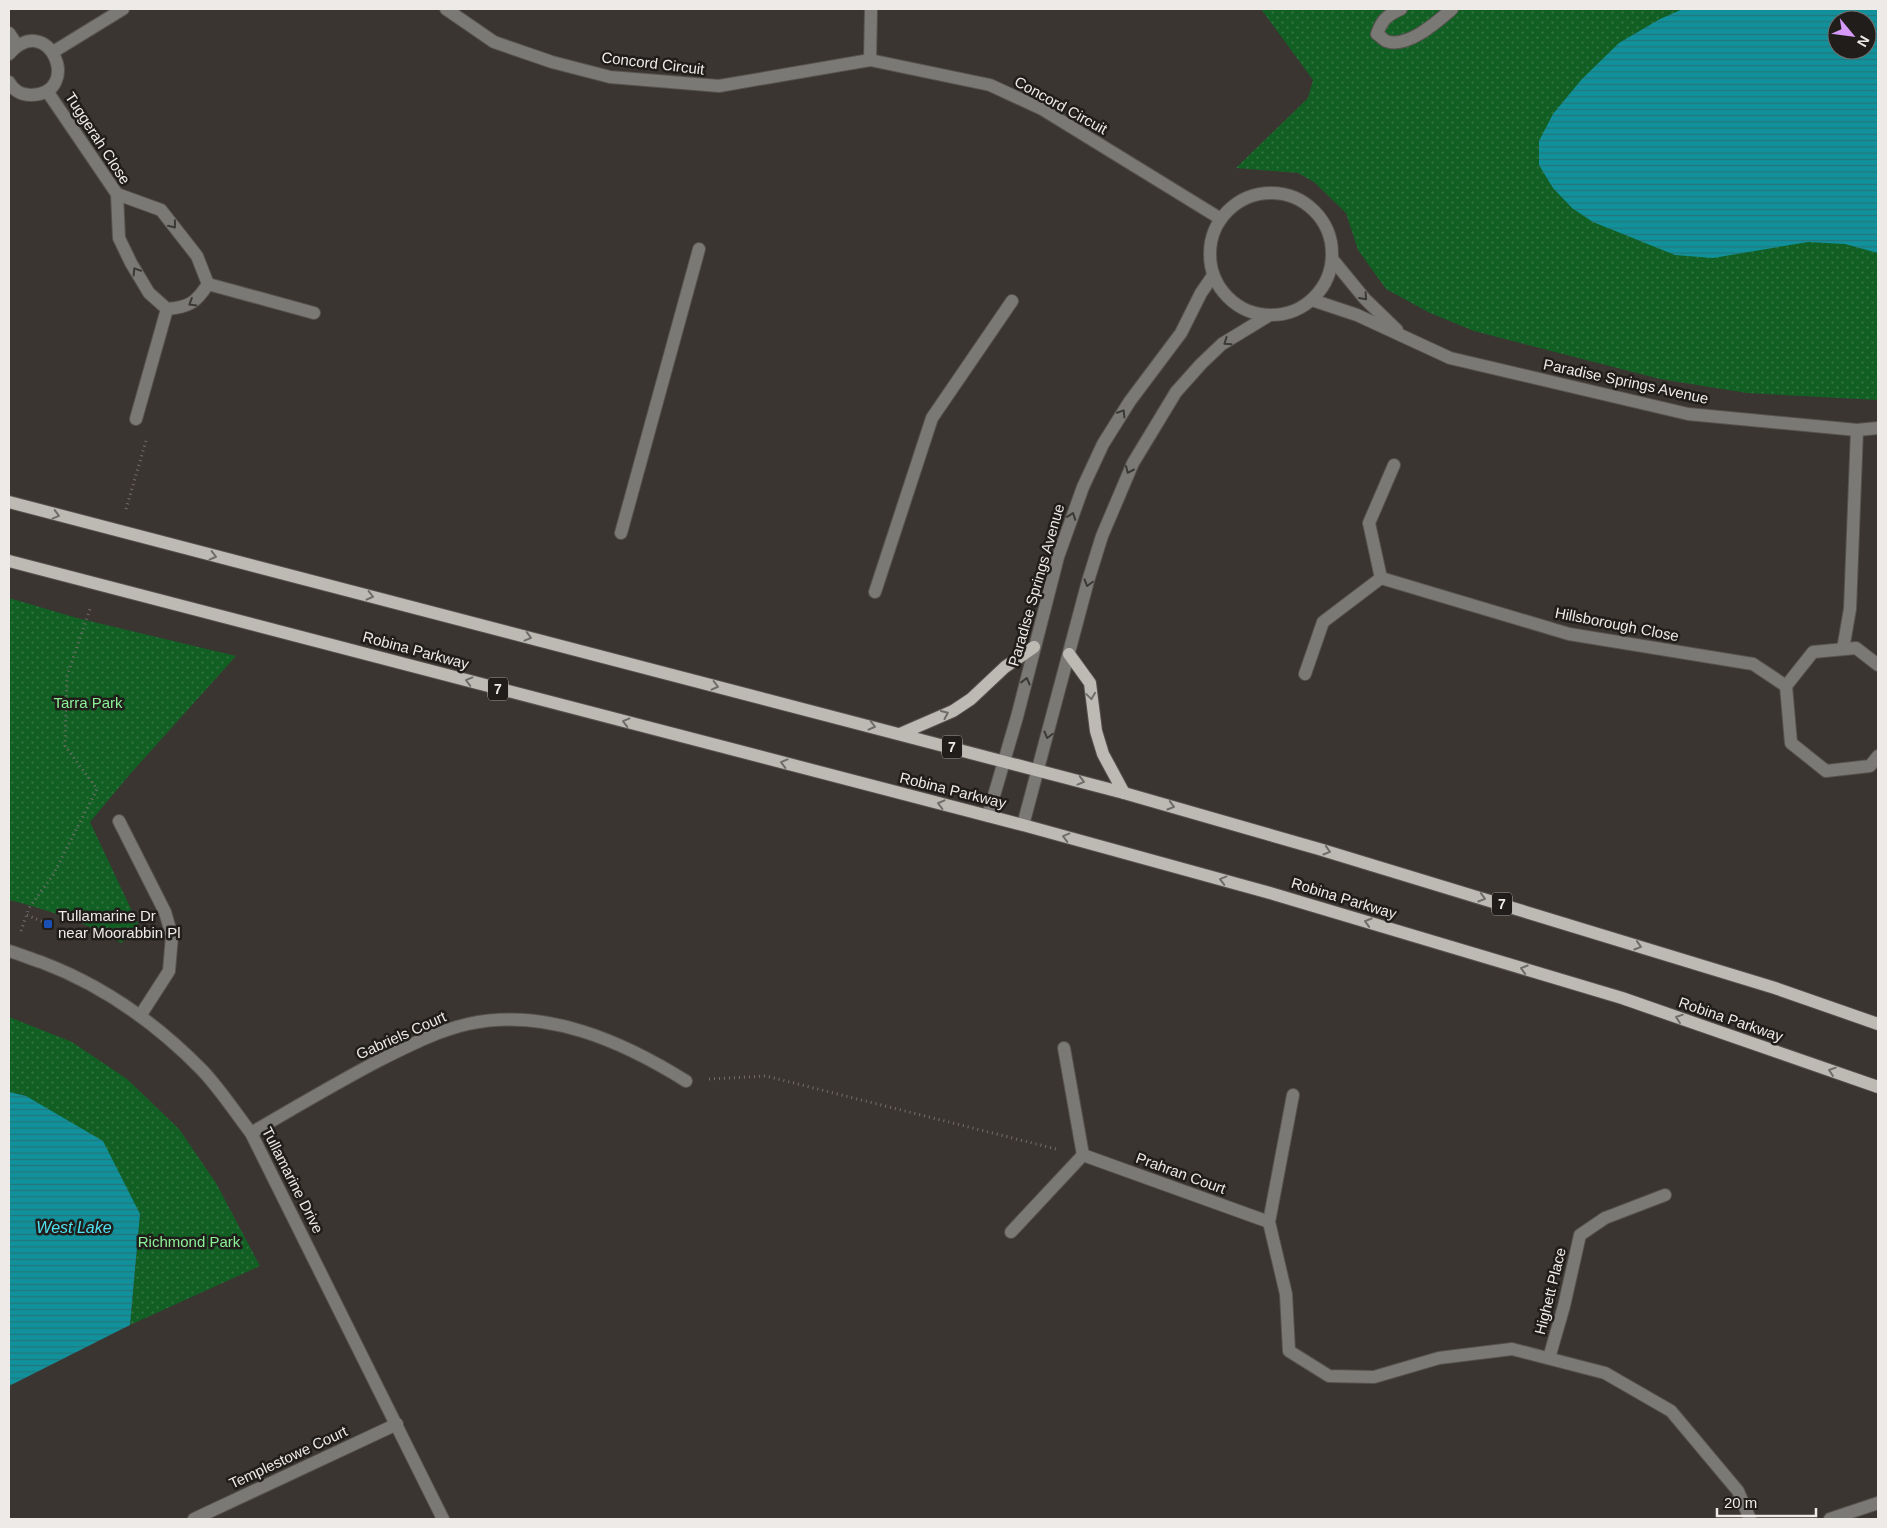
<svg xmlns="http://www.w3.org/2000/svg" width="1887" height="1528" viewBox="0 0 1887 1528" font-family="Helvetica,sans-serif">
	<style>
		.green { fill: url(#green-dots); fill-rule: evenodd }
		.water { fill: url(#water-rules); fill-rule: evenodd }
		.lines { fill: none; stroke-linecap: round; stroke-linejoin: round }
		.minor-casing { stroke: #58524e; stroke-width: 14 }
		.major-casing { stroke: #58524e; stroke-width: 14 }
		.path { stroke: #756f6c; stroke-width: 3; stroke-dasharray: 1 4; stroke-linecap: butt }
		.minor { stroke: #7a7976; stroke-width: 12 }
		.major { stroke: #bdbab4; stroke-width: 12 }
		.oneway { stroke: #3b3936 }
		.oneway2 { stroke: #6e6c68 }
		.transit-dot { fill: #1a4fb4; stroke: #201d1b; stroke-width: 2 }
		.labels { text-anchor: middle; dominant-baseline: central; stroke-width: 5; stroke-linejoin: round; paint-order: stroke }
		.shield { fill: #201d1b; stroke: #b0acaa; stroke-width: 1 }
		.shield-label { font-size: 14px; font-weight: bold; fill: #eeeae7 }
		.street-label { font-size: 15px; fill: #eeeae7; stroke: #201d1b }
		.park-label { font-size: 15px; fill: #8cf097; stroke: #201d1b }
		.poi-label { font-size: 15px; fill: #eeeae7; stroke: #201d1b; text-anchor: start }
		.water-label { font-size: 16px; font-style: italic; fill: #4fe2f0; stroke: #201d1b }
	</style>
	<defs>
		<pattern id="green-dots" width="8" height="8" patternUnits="userSpaceOnUse" patternTransform="scale(1.25)"><rect width="8" height="8" fill="#125f24"/><path d="M2 2h.1M6 6h.1" fill="none" stroke="#357644" stroke-width="1.8" stroke-linecap="round"/></pattern>
		<pattern id="water-rules" width="6" height="5" patternUnits="userSpaceOnUse" patternTransform="scale(1.25)"><rect width="6" height="5" fill="#11919b"/><path d="M0 2.5h6" fill="none" stroke="#24777d"/></pattern>
	</defs>
	<rect width="100%" height="100%" fill="#3b3531"/>
	<g class="green">
		<path d="M1261 9H1878V400L1747 393 1660 379 1474 331 1430 313 1386 289 1358 250 1346 213 1314 182 1298 173 1236 168 1308 98 1313 80ZM1837 20H1867V50H1837Z"/>
		<path d="M9 598 77 618 236 656 131 773 90 822 140 928 121 943C85 922 49 910 9 900Z"/>
		<path d="M9 1017 72 1042 127 1079 179 1129 216 1183 260 1266 130 1325 140 1214 26 1096 9 1092Z"/>
	</g>
	<g class="water">
		<path d="M1683 9H1878V253L1845 244 1808 242 1713 258 1675 255 1593 222 1572 208 1553 188 1539 165V141L1553 114 1582 79 1619 43 1660 19ZM1837 20H1867V50H1837Z"/>
		<path d="M9 1092 26 1096 103 1141 140 1214 130 1325 9 1386Z"/>
	</g>
	<g class="lines">
		<defs>
			<g id="minor">
				<path d="M446 9 494 42 552 62 610 77 719 86 870 60 990 85 1042 109 1221 219"/>
				<path d="M1401 9C1388 15 1382 19 1377 34 1380 36 1383 39 1386 41 1407 49 1437 22 1452 9"/>
				<path d="M9 33 17 45"/>
				<path d="M53 52 123 9"/>
				<path d="M9 54C49 9 84 94 31 95 21 95 13 90 9 82"/>
				<path d="M870 60 871 9"/>
				<path d="M47 91 117 194 119 238 131 263 149 293 167 309C189 307 196 303 208 284"/>
				<circle cx="1271" cy="254" r="61"/>
				<path d="M117 194 161 210 197 256 208 284"/>
				<path d="M1333 260 1365 299 1397 330"/>
				<path d="M208 284 314 313"/>
				<path d="M1312 300 1357 315 1450 358 1688 414 1857 430 1878 428"/>
				<path d="M136 419 167 309"/>
				<path d="M621 533 699 249"/>
				<path d="M1381 578 1569 634 1753 664 1786 686"/>
				<path d="M875 592 932 418 1012 301"/>
				<path d="M1843 649 1850 609 1857 430"/>
				<path d="M1878 665 1856 648 1813 652 1786 686 1791 743 1826 771 1870 766 1878 756"/>
				<path d="M1305 674 1323 622 1381 578 1369 523 1394 465"/>
				<path d="M988 816 1017 717 1058 557 1083 487 1103 444 1130 401 1181 333 1201 293 1212 277"/>
				<path d="M119 821 165 912 172 936 169 971 140 1016"/>
				<path d="M1023 825 1088 581 1102 536 1133 463 1176 392 1201 364 1222 344 1268 316"/>
				<path d="M9 951C20 954 31 959 41 962 102 985 156 1023 202 1070 220 1089 235 1112 251 1133L443 1519"/>
				<path d="M1293 1095 1269 1222 1286 1294 1289 1351 1329 1376 1374 1377 1439 1358 1512 1349 1605 1373 1671 1411 1738 1491 1750 1519"/>
				<path d="M251 1133C294 1108 336 1083 380 1060 408 1046 437 1031 468 1024 545 1007 622 1041 686 1081"/>
				<path d="M1083 1155 1269 1222"/>
				<path d="M1011 1232 1083 1155 1064 1048"/>
				<path d="M1549 1358 1564 1306 1580 1235 1605 1218 1665 1195"/>
				<path d="M194 1519 397 1424"/>
				<path d="M1830 1519 1878 1503"/>
			</g>
			<g id="major">
				<path d="M9 502 1124 793 1319 849 1775 988 1878 1024"/>
				<path d="M9 561 1023 825 1270 893 1622 998 1878 1087"/>
				<path d="M1069 654 1090 683 1096 731 1103 754 1124 793"/>
				<path d="M900 734 953 711 971 699 1005 667 1034 647"/>
			</g>
		</defs>
		<use href="#minor" class="minor-casing"/>
		<use href="#major" class="major-casing"/>
		<g class="path">
			<path d="M126 509 146 441"/>
			<path d="M27 915 48 924"/>
			<path d="M21 931 29 908 53 875 97 789 65 746 67 676 91 606"/>
			<path d="M709 1079 766 1076 1056 1149"/>
		</g>
		<use href="#minor" class="minor"/>
		<use href="#major" class="major"/>
	</g>
	<defs><path id="oneway-chevron" d="M-2-3.5L2.5 0L-2 3.5" fill="none" stroke-width="1.6" stroke-linecap="round" stroke-linejoin="round" transform="scale(1.25)"/></defs>
	<g class="oneway">
		<use href="#oneway-chevron" transform="translate(173 225) rotate(52)"/>
		<use href="#oneway-chevron" transform="translate(136 271) rotate(-122)"/>
		<use href="#oneway-chevron" transform="translate(1364 297) rotate(48)"/>
		<use href="#oneway-chevron" transform="translate(192 303) rotate(149)"/>
		<use href="#oneway-chevron" transform="translate(1227 342) rotate(146)"/>
		<use href="#oneway-chevron" transform="translate(1122 413) rotate(-58)"/>
		<use href="#oneway-chevron" transform="translate(1129 470) rotate(114)"/>
		<use href="#oneway-chevron" transform="translate(1072 516) rotate(-70)"/>
		<use href="#oneway-chevron" transform="translate(1088 583) rotate(106)"/>
		<use href="#oneway-chevron" transform="translate(1026 681) rotate(-76)"/>
		<use href="#oneway-chevron" transform="translate(1048 735) rotate(105)"/>
	</g>
	<g class="oneway2">
		<use href="#oneway-chevron" transform="translate(56 515) rotate(15)"/>
		<use href="#oneway-chevron" transform="translate(213 556) rotate(14)"/>
		<use href="#oneway-chevron" transform="translate(370 596) rotate(14)"/>
		<use href="#oneway-chevron" transform="translate(528 637) rotate(15)"/>
		<use href="#oneway-chevron" transform="translate(469 681) rotate(-165)"/>
		<use href="#oneway-chevron" transform="translate(715 686) rotate(14)"/>
		<use href="#oneway-chevron" transform="translate(1091 696) rotate(82)"/>
		<use href="#oneway-chevron" transform="translate(945 714) rotate(-24)"/>
		<use href="#oneway-chevron" transform="translate(626 722) rotate(-165)"/>
		<use href="#oneway-chevron" transform="translate(872 726) rotate(14)"/>
		<use href="#oneway-chevron" transform="translate(784 763) rotate(-165)"/>
		<use href="#oneway-chevron" transform="translate(1081 781) rotate(15)"/>
		<use href="#oneway-chevron" transform="translate(941 804) rotate(-166)"/>
		<use href="#oneway-chevron" transform="translate(1171 806) rotate(16)"/>
		<use href="#oneway-chevron" transform="translate(1066 837) rotate(-165)"/>
		<use href="#oneway-chevron" transform="translate(1327 851) rotate(17)"/>
		<use href="#oneway-chevron" transform="translate(1223 880) rotate(-165)"/>
		<use href="#oneway-chevron" transform="translate(1482 898) rotate(17)"/>
		<use href="#oneway-chevron" transform="translate(1368 922) rotate(-163)"/>
		<use href="#oneway-chevron" transform="translate(1638 946) rotate(17)"/>
		<use href="#oneway-chevron" transform="translate(1524 969) rotate(-163)"/>
		<use href="#oneway-chevron" transform="translate(1679 1018) rotate(-161)"/>
		<use href="#oneway-chevron" transform="translate(1832 1071) rotate(-161)"/>
	</g>
	<rect class="transit-dot" x="43" y="919" width="10" height="10" rx="2.5"/>
	<g class="labels">
		<g class="shield">
			<rect x="488" y="677.5" width="20" height="23" rx="4"/>
			<rect x="942" y="735.5" width="20" height="23" rx="4"/>
			<rect x="1492" y="892.5" width="20" height="23" rx="4"/>
		</g>
		<g class="shield-label">
			<text x="498" y="689">7</text>
			<text x="952" y="747">7</text>
			<text x="1502" y="904">7</text>
		</g>
		<g class="street-label">
			<text transform="translate(653 63) rotate(7)">Concord Circuit</text>
			<text transform="translate(1061 105) rotate(29)">Concord Circuit</text>
			<text transform="translate(98 138) rotate(57)">Tuggerah Close</text>
			<text transform="translate(1626 381) rotate(12)">Paradise Springs Avenue</text>
			<text transform="translate(1036 585) rotate(-74)">Paradise Springs Avenue</text>
			<text transform="translate(1617 624) rotate(11)">Hillsborough Close</text>
			<text transform="translate(416 650) rotate(15)">Robina Parkway</text>
			<text transform="translate(953 790) rotate(14)">Robina Parkway</text>
			<text transform="translate(1344 898) rotate(17)">Robina Parkway</text>
			<text transform="translate(1731 1019) rotate(19)">Robina Parkway</text>
			<text transform="translate(401 1035) rotate(-24)">Gabriels Court</text>
			<text transform="translate(1181 1173) rotate(20)">Prahran Court</text>
			<text transform="translate(293 1180) rotate(63)">Tullamarine Drive</text>
			<text transform="translate(1550 1291) rotate(-76)">Highett Place</text>
			<text transform="translate(288 1457) rotate(-25)">Templestowe Court</text>
		</g>
		<g class="park-label">
			<text x="88" y="702">Tarra Park</text>
			<text x="189" y="1241">Richmond Park</text>
		</g>
		<g class="poi-label">
			<text x="58" y="915">Tullamarine Dr<tspan x="58" dy="17">near Moorabbin Pl</tspan></text>
		</g>
		<g class="water-label">
			<text x="74" y="1227">West Lake</text>
		</g>
	</g>
	<rect width="1887" height="1528" fill="none" stroke="#eeeae7" stroke-width="20"/>
	<g transform="translate(1852 35) rotate(119)"><circle r="24" fill="#201d1b" stroke="#726f6d"/>
	<path d="M0-4L9 19L0 12L-9 19Z" fill="#d69bfa"/>
	<text y="-8" font-size="14" font-weight="bold" text-anchor="middle" fill="#eeeae7">N</text>
	</g>
	<path d="M1717 1508v8h99v-8" fill="none" stroke="#eeeae7" stroke-width="2.5"/>
	<text x="1724" y="1508" font-size="15" fill="#eeeae7" stroke="#201d1b" stroke-width="4" paint-order="stroke">20 m</text>
</svg>
